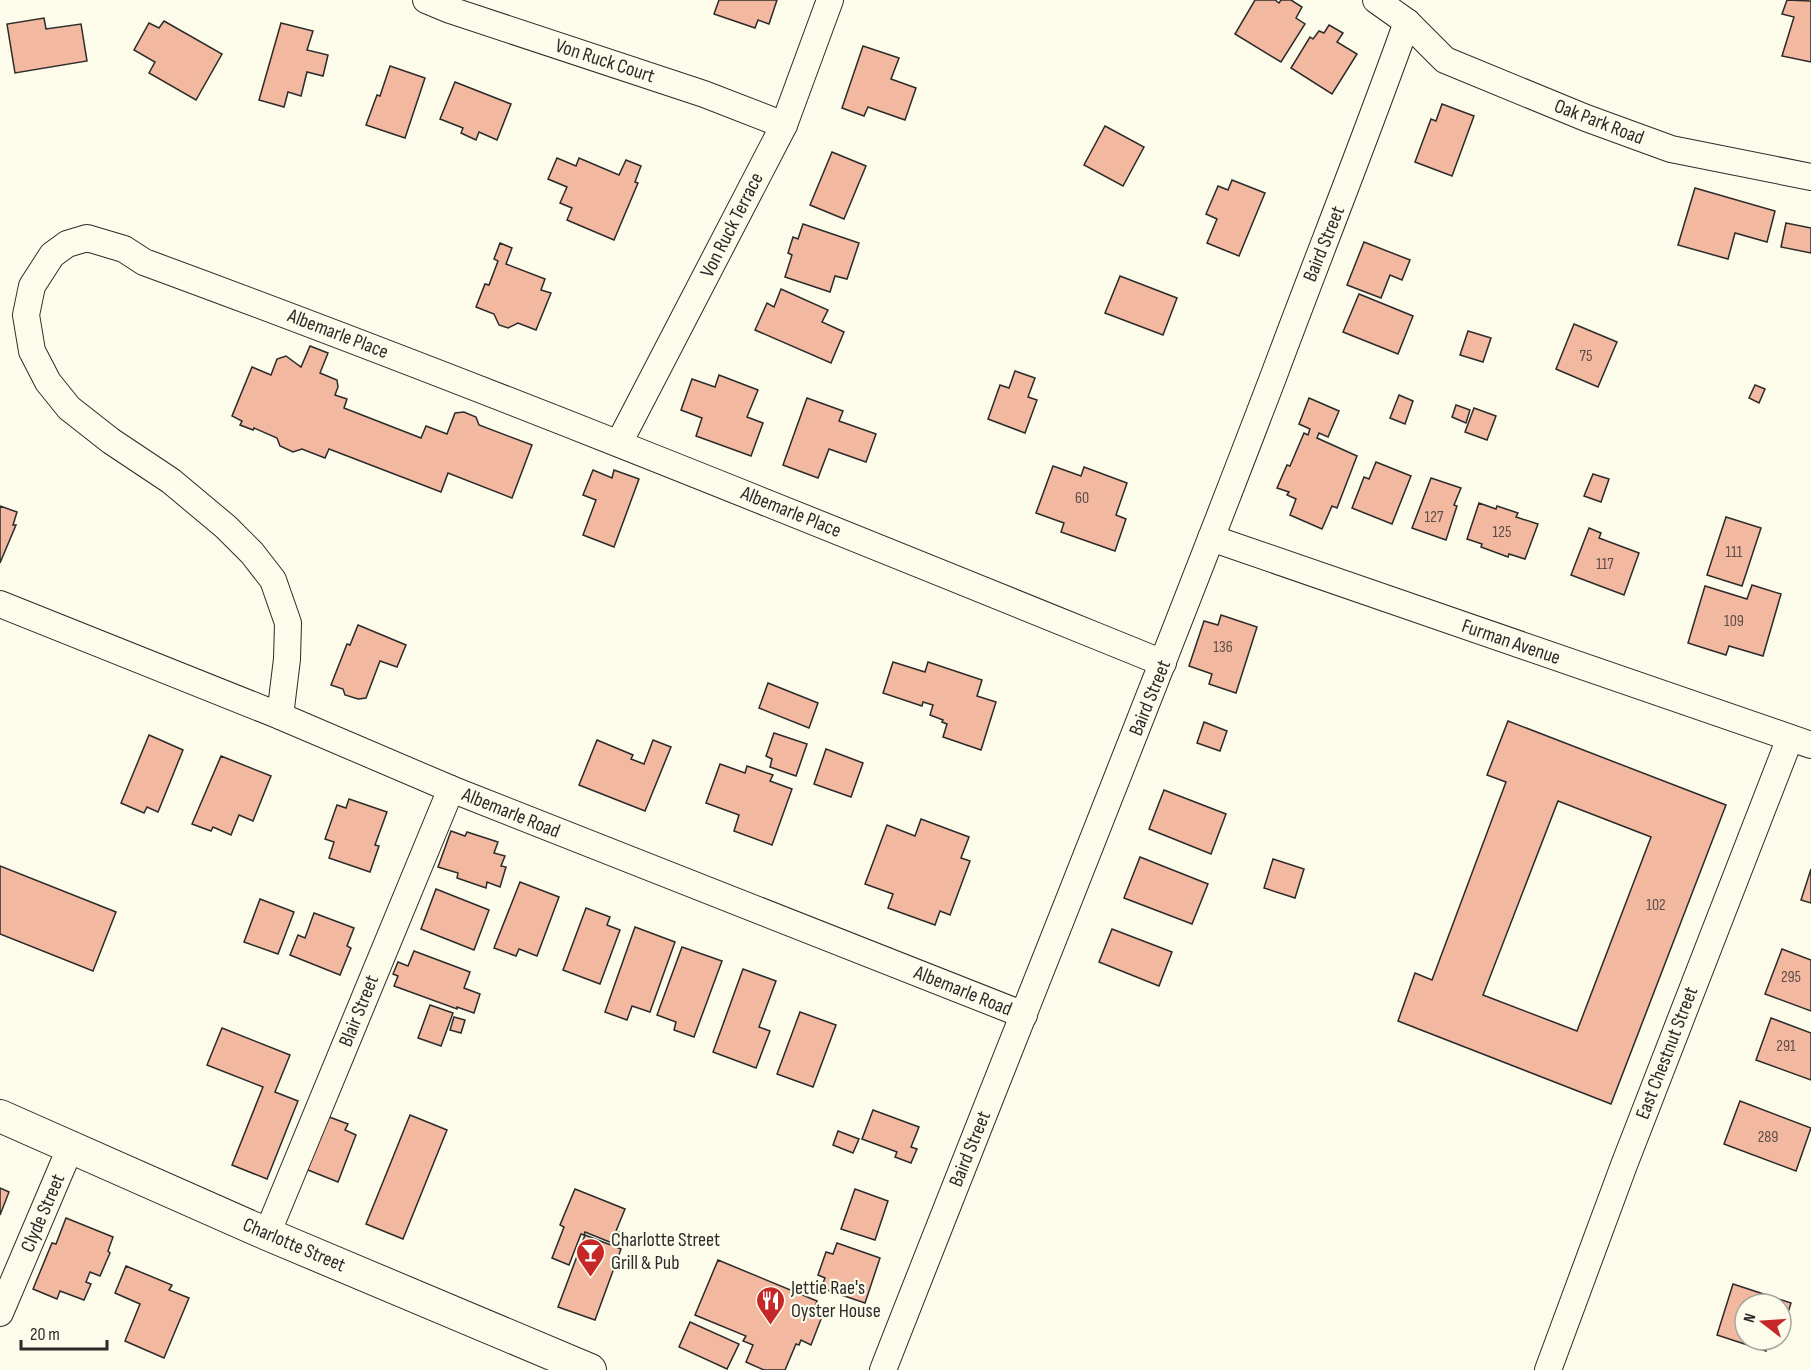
<svg xmlns="http://www.w3.org/2000/svg" width="1811" height="1370" viewBox="0 0 1811 1370" font-family="'Sofia Sans Condensed',sans-serif">
	<style>
		.building { fill: #f2b8a0; stroke: #2b2b2b; stroke-width: 1.5; fill-rule: evenodd }
		.lines { fill: none; stroke-linecap: round; stroke-linejoin: round }
		.minor-casing { stroke: #2b2b2b; stroke-width: 28 }
		.tertiary-casing { stroke: #2b2b2b; stroke-width: 34 }
		.minor { stroke: #fdfbea; stroke-width: 26 }
		.tertiary { stroke: #fdfbea; stroke-width: 32 }
		.labels { text-anchor: middle; dominant-baseline: central; stroke-width: 4.5; stroke-linejoin: round; paint-order: stroke }
		.number-label { font-size: 16px; fill: #5d4e48 }
		.street-label { font-size: 20px; fill: #2b2b2b; stroke: #fdfbea }
		.poi-label { font-size: 20px; fill: #2b2b2b; stroke: #fdfbea; text-anchor: start }
	</style>
	<rect width="100%" height="100%" fill="#fdfbea"/>
	<g class="building">
		<path d="M719 0H777L769 24 758 20 755 28 714 14Z"/>
		<path d="M1255 0H1275L1279 3 1281 0H1291L1302 7 1296 18 1305 24 1281 62 1235 34Z"/>
		<path d="M1787 0 1811 1V62L1782 56 1794 17 1782 14Z"/>
		<path d="M44 18 46 29 81 24 87 61 15 73 7 24Z"/>
		<path d="M164 21 222 54 196 100 149 73 155 62 134 50 149 23 159 28Z"/>
		<path d="M281 23 313 31 307 50 328 55 323 76 307 72 301 96 288 92 284 107 259 100Z"/>
		<path d="M1329 25 1343 33 1337 42 1357 54 1332 94 1291 68 1310 37 1313 39 1319 31 1324 33Z"/>
		<path d="M863 46 899 58 891 79 916 88 905 120 868 107 864 116 842 108Z"/>
		<path d="M390 66 425 78 405 138 366 125 377 95 380 96Z"/>
		<path d="M455 82 511 104 497 140 479 132 476 140 461 133 463 128 440 119Z"/>
		<path d="M1442 104 1474 116 1452 176 1415 162 1431 119 1436 121Z"/>
		<path d="M1105 126 1144 147 1123 186 1084 165Z"/>
		<path d="M832 152 866 166 844 219 810 205Z"/>
		<path d="M557 158 576 166 579 158 619 175 626 160 641 166 635 182 638 183 614 240 567 220 572 208 560 203 567 187 548 179Z"/>
		<path d="M1232 180 1265 193 1239 256 1207 243 1217 219 1206 214 1218 186 1228 190Z"/>
		<path d="M1695 188 1775 211 1767 242 1735 233 1728 259 1678 245Z"/>
		<path d="M1786 223 1811 228V253L1781 247Z"/>
		<path d="M803 224 859 243 847 279 835 276 830 292 785 277 792 255 788 253 793 237 798 239Z"/>
		<path d="M1364 242 1410 260 1402 280 1390 275 1381 298 1347 285Z"/>
		<path d="M500 243 512 248 506 264 545 279 541 290 551 293 536 330 518 323 508 328 499 325 494 314 476 307 485 284 489 285 498 261 494 259Z"/>
		<path d="M1120 276 1177 298 1163 335 1105 313Z"/>
		<path d="M781 289 828 310 822 322 844 332 831 363 755 330 767 303 774 307Z"/>
		<path d="M1359 294 1413 316 1398 354 1343 332Z"/>
		<path d="M1574 324 1617 342 1598 387 1556 369Z"/>
		<path d="M1468 331 1491 338 1483 362 1460 355Z"/>
		<path d="M310 346 328 353 320 373 337 380 338 387 335 395 347 399 344 408 421 438 426 426 447 434 455 413 464 412 476 417 479 425 532 445 512 498 448 473 441 492 329 449 325 458 302 449 293 452 280 446 277 438 254 428 253 430 240 425 242 421 232 416 252 367 271 375 277 359 286 356 301 367Z"/>
		<path d="M1015 371 1035 378 1028 397 1037 400 1025 433 988 419 1000 385 1009 388Z"/>
		<path d="M719 375 758 390 747 417 763 423 751 456 696 436 702 418 681 410 692 379 715 387Z"/>
		<path d="M1755 385 1765 389 1759 403 1749 398Z"/>
		<path d="M1399 395 1413 401 1405 424 1390 418Z"/>
		<path d="M807 398 843 411 839 421 876 434 866 462 829 449 818 478 783 465Z"/>
		<path d="M1309 398 1339 411 1328 437 1319 433 1317 438 1357 456 1337 508 1332 506 1322 529 1290 515 1296 499 1287 495 1289 492 1277 488 1287 465 1290 466 1304 433 1308 435 1310 429 1299 424Z"/>
		<path d="M1456 405 1470 410 1466 423 1452 417Z"/>
		<path d="M1474 408 1496 416 1487 440 1465 432Z"/>
		<path d="M1376 462 1411 476 1392 524 1352 508 1364 477 1369 479Z"/>
		<path d="M1053 466 1081 476 1084 467 1127 483 1116 515 1126 519 1115 551 1061 532 1064 523 1036 513Z"/>
		<path d="M593 470 612 478 614 470 639 479 614 547 583 535 596 500 583 495Z"/>
		<path d="M1593 474 1609 479 1601 502 1584 496Z"/>
		<path d="M1431 478 1461 488 1454 505 1457 506 1446 540 1412 528Z"/>
		<path d="M1479 503 1496 509 1497 506 1518 513 1516 517 1538 524 1525 559 1509 554 1508 557 1481 547 1482 544 1467 539Z"/>
		<path d="M0 506 17 512 13 525H16L0 563Z"/>
		<path d="M1726 517 1761 528 1742 586 1707 575Z"/>
		<path d="M1589 528 1601 533 1599 538 1639 553 1624 595 1571 575Z"/>
		<path d="M1752 585 1781 594 1763 656 1729 646 1726 655 1688 643 1705 586 1747 599Z"/>
		<path d="M1221 615 1257 627 1236 693 1209 684 1212 674 1189 666 1204 621 1218 625Z"/>
		<path d="M358 625 406 645 397 667 380 661 366 698 358 699 345 695 343 689 331 685 347 644 350 645Z"/>
		<path d="M893 662 925 672 928 662 982 680 977 696 996 702 981 750 943 737 947 724 942 722 943 720 930 715 933 705 923 702 922 706 883 693Z"/>
		<path d="M768 683 818 703 809 728 759 708Z"/>
		<path d="M1508 721 1726 805 1611 1104 1398 1021 1415 973 1432 980 1506 782 1487 775ZM1558 801 1651 837 1577 1031 1483 995Z"/>
		<path d="M1204 722 1227 731 1220 751 1197 743Z"/>
		<path d="M774 733 807 744 796 776 770 767 772 759 766 756Z"/>
		<path d="M149 735 183 750 158 812 147 807 144 813 121 803Z"/>
		<path d="M597 740 633 755 631 759 644 764 653 740 671 747 645 811 579 785Z"/>
		<path d="M826 749 863 763 851 797 814 784Z"/>
		<path d="M221 756 271 776 253 821 239 815 231 835 213 827 211 831 192 824Z"/>
		<path d="M720 764 745 773 747 766 773 775 770 781 792 789 772 845 734 831 739 815 706 803Z"/>
		<path d="M1164 790 1226 814 1211 854 1149 829Z"/>
		<path d="M349 799 387 812 375 845 379 846 370 872 329 858 334 842 325 839 337 805 346 808Z"/>
		<path d="M921 819 969 837 961 858 970 861 950 915 940 911 935 925 888 908 893 894 865 884 887 825 915 836Z"/>
		<path d="M451 831 465 836 467 832 498 842 494 853 505 856 501 866 506 867 500 887 487 882 486 888 457 878 458 873 438 867Z"/>
		<path d="M1140 857 1208 884 1192 924 1124 898Z"/>
		<path d="M1273 859 1304 869 1295 898 1264 888Z"/>
		<path d="M0 866 116 912 93 971 0 934Z"/>
		<path d="M1811 869V903L1801 900Z"/>
		<path d="M520 882 559 897 537 956 519 949 516 956 494 948Z"/>
		<path d="M436 889 489 910 474 950 421 929Z"/>
		<path d="M260 899 294 912 278 954 244 942Z"/>
		<path d="M586 908 610 917 607 925 620 930 600 984 563 970Z"/>
		<path d="M314 913 354 928 347 946 351 948 340 975 290 955 298 935 305 938Z"/>
		<path d="M635 927 675 942 650 1012 632 1006 627 1020 605 1012Z"/>
		<path d="M1112 929 1172 952 1159 986 1099 962Z"/>
		<path d="M682 947 722 961 694 1037 674 1030 676 1022 657 1015Z"/>
		<path d="M1782 949 1811 960V1011L1765 994Z"/>
		<path d="M414 951 470 972 464 988 480 994 474 1013 457 1007V1009L394 986 398 976 393 974 398 962 408 966Z"/>
		<path d="M743 969 776 981 759 1027 770 1031 756 1068 713 1052Z"/>
		<path d="M430 1005 453 1013 441 1046 418 1038Z"/>
		<path d="M800 1012 836 1025 813 1087 777 1074Z"/>
		<path d="M454 1017 465 1020 461 1033 450 1030Z"/>
		<path d="M1771 1018 1811 1033V1080L1756 1060Z"/>
		<path d="M222 1028 290 1055 275 1092 298 1101 267 1179 232 1165 263 1087 207 1065Z"/>
		<path d="M1740 1101 1811 1128 1796 1171 1724 1144Z"/>
		<path d="M873 1110 919 1127 911 1147 917 1149 911 1163 895 1157 897 1152 862 1139Z"/>
		<path d="M324 1115 348 1124 345 1130 356 1135 338 1182 303 1168Z"/>
		<path d="M410 1115 447 1130 403 1239 366 1224Z"/>
		<path d="M838 1131 859 1139 853 1153 833 1145Z"/>
		<path d="M0 1188 9 1192 0 1215Z"/>
		<path d="M575 1189 625 1209 616 1231 622 1233 617 1245 585 1232 584 1235 581 1234 569 1265 552 1258 564 1227 560 1225Z"/>
		<path d="M855 1189 888 1201 875 1240 841 1229Z"/>
		<path d="M66 1218 113 1237 108 1251 110 1253 100 1276 90 1272 86 1282 91 1284 84 1300 60 1291 57 1299 33 1289 52 1243 56 1244Z"/>
		<path d="M585 1235 621 1249 595 1320 558 1307Z"/>
		<path d="M837 1243 880 1258 865 1303 821 1288 825 1278 818 1275 826 1252 833 1254Z"/>
		<path d="M718 1260 817 1301 814 1310 823 1314 811 1345 801 1340 799 1345 796 1344 785 1370H764L746 1362 753 1345 743 1341 746 1336 695 1315Z"/>
		<path d="M126 1266 172 1285 169 1290 189 1298 164 1358 125 1341 140 1304 115 1293Z"/>
		<path d="M1733 1284 1791 1303 1781 1335V1304H1745V1340H1769L1766 1351 1717 1335Z"/>
		<path d="M690 1322 739 1344 727 1369 679 1347Z"/>
	</g>
	<g class="lines">
		<defs>
			<g id="minor">
				<path d="M426 0 450 10 704 94 784 125"/>
				<path d="M1376 0 1407 22 1445 60 1586 118 1671 149 1811 177"/>
				<path d="M619 443 784 125 830 0"/>
				<path d="M1211 538 1811 745"/>
				<path d="M0 604 280 716 451 789 1024 1015"/>
				<path d="M280 716 287 659 288 623 273 580 252 553 226 527 171 481 111 441 69 408 48 382 32 351 26 315 32 286 52 255 67 244 87 238 124 249 144 262C487 388 825 526 1163 663"/>
				<path d="M267 1234 451 789"/>
				<path d="M0 1313 71 1146"/>
				<path d="M883 1370C1013 1038 1147 708 1274 375 1318 257 1365 140 1407 22"/>
				<path d="M1548 1370 1624 1165 1790 738"/>
			</g>
			<path id="tertiary" d="M0 1116 267 1234 590 1370"/>
		</defs>
		<use href="#minor" class="minor-casing"/>
		<use href="#tertiary" class="tertiary-casing"/>
		<use href="#minor" class="minor"/>
		<use href="#tertiary" class="tertiary"/>
	</g>
	<defs>
		<symbol id="bar-pin" viewBox="-11 -11 22 30"><path d="M0 17L-7.5 6A9.5 9.5 0 1 1 7.5 6Z" fill="#c62828" stroke="#fdfbea"/><path d="M-6-5H6L.8 .8V4.5H3.5V6h-7V4.5H-.8V.8Z" fill="#fff"/></symbol>
		<symbol id="restaurant-pin" viewBox="-11 -11 22 30"><path d="M0 17L-7.5 6A9.5 9.5 0 1 1 7.5 6Z" fill="#c62828" stroke="#fdfbea"/><path d="M-5-6h1v4h1v-4h1v4h1v-4h1v5L-1.5 .5V6h-2V.5L-5-1ZM5-6V6H3V1.5H1.5Q1.5-4 5-6Z" fill="#fff"/></symbol>
	</defs>
	<g fill-rule="evenodd">
		<use href="#bar-pin" x="574" y="1236" width="33" height="45"/>
		<use href="#restaurant-pin" x="754" y="1284" width="33" height="45"/>
	</g>
	<g class="labels">
		<g class="number-label">
			<text x="1586" y="356">75</text>
			<text x="1082" y="498">60</text>
			<text x="1434" y="517">127</text>
			<text x="1502" y="532">125</text>
			<text x="1734" y="552">111</text>
			<text x="1605" y="564">117</text>
			<text x="1734" y="621">109</text>
			<text x="1223" y="647">136</text>
			<text x="1656" y="905">102</text>
			<text x="1791" y="977">295</text>
			<text x="1786" y="1046">291</text>
			<text x="1768" y="1137">289</text>
		</g>
		<g class="street-label">
			<text transform="translate(605 61) rotate(18)">Von Ruck Court</text>
			<text transform="translate(1599 122) rotate(21)">Oak Park Road</text>
			<text transform="translate(732 225) rotate(-63)">Von Ruck Terrace</text>
			<text transform="translate(1324 244) rotate(-68)">Baird Street</text>
			<text transform="translate(338 334) rotate(21)">Albemarle Place</text>
			<text transform="translate(791 512) rotate(22)">Albemarle Place</text>
			<text transform="translate(1511 642) rotate(19)">Furman Avenue</text>
			<text transform="translate(1150 698) rotate(-68)">Baird Street</text>
			<text transform="translate(511 813) rotate(22)">Albemarle Road</text>
			<text transform="translate(963 991) rotate(22)">Albemarle Road</text>
			<text transform="translate(359 1011) rotate(-68)">Blair Street</text>
			<text transform="translate(1667 1053) rotate(-69)">East Chestnut Street</text>
			<text transform="translate(970 1149) rotate(-68)">Baird Street</text>
			<text transform="translate(43 1213) rotate(-67)">Clyde Street</text>
			<text transform="translate(294 1245) rotate(23)">Charlotte Street</text>
		</g>
		<g class="poi-label">
			<text x="611" y="1240">Charlotte Street<tspan x="611" dy="23">Grill &amp; Pub</tspan></text>
			<text x="791" y="1288">Jettie Rae's<tspan x="791" dy="23">Oyster House</tspan></text>
		</g>
	</g>
	<g transform="translate(1763 1322) rotate(287)"><circle r="28" fill="#fdfbea" stroke="#a9a89e" stroke-width="1.5"/>
	<path d="M0-4.5L10 22L0 15L-10 22Z" fill="#c62828"/>
	<text y="-9" font-size="16" font-weight="bold" text-anchor="middle" fill="#2b2b2b">N</text>
	</g>
	<path d="M21 1340v9h86v-9" fill="none" stroke="#2b2b2b" stroke-width="3"/>
	<text x="30" y="1340" font-size="18" fill="#2b2b2b" stroke="#fdfbea" stroke-width="4.5" paint-order="stroke">20 m</text>
</svg>
